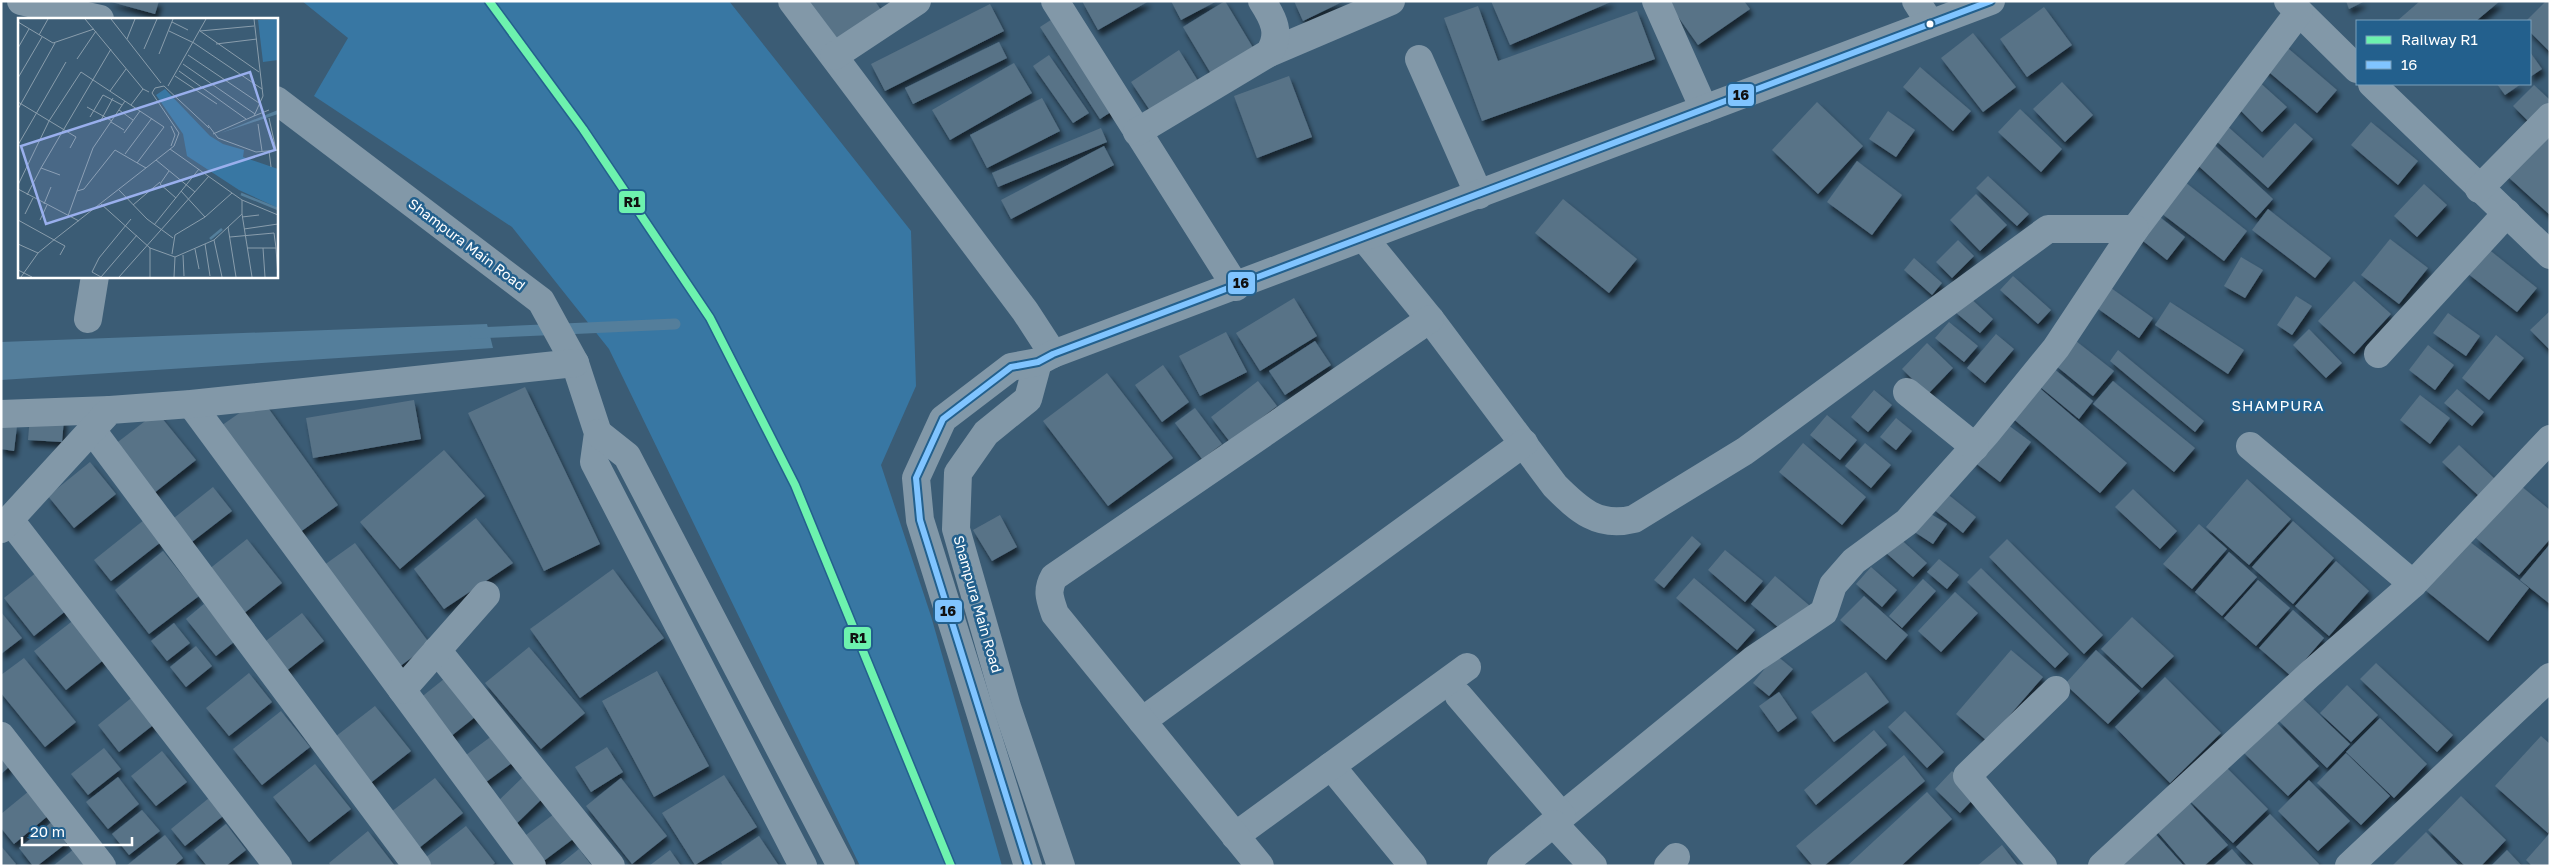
<svg xmlns="http://www.w3.org/2000/svg" width="2551" height="867" viewBox="0 0 2551 867" font-family="'Golos Text',sans-serif">
	<style>
		.green { fill: #3877a3 }
		.water { fill: #547e9b }
		.lines { fill: none; stroke-linecap: round; stroke-linejoin: round }
		.stream { stroke: #547e9b; stroke-width: 11 }
		.building { fill: #597387; filter: url(#shadow) }
		.minor { stroke: #8298a8; stroke-width: 28 }
		.bus-1-casing { stroke: #23608d; stroke-width: 10 }
		.bus-1 { stroke: #80c4ff; stroke-width: 6 }
		.rail-1-casing { stroke: #23608d; stroke-width: 11 }
		.rail-1 { stroke: #6df2ae; stroke-width: 8 }
		.bus-dot { fill: #fff; stroke: #23608d; stroke-width: 2 }
		.labels { text-anchor: middle; dominant-baseline: central; stroke-width: 5; stroke-linejoin: round; paint-order: stroke }
		.street-label { font-size: 14px; fill: #fff; stroke: #23608d }
		.neighbourhood-label { font-size: 15px; letter-spacing: 1px; fill: #fff; stroke: #23608d }
		.inset-river { fill: none; stroke: #547e9b; stroke-width: 2.5 }
		.inset-road { fill: none; stroke: #899dac; stroke-width: 1 }
		.view { fill: #99afed; fill-opacity: 0.15; stroke: #99afed; stroke-width: 2.5 }
		.inset-edge { fill: none; stroke: #fff; stroke-width: 2.5 }
		.line-badge { stroke: #23608d; stroke-width: 2 }
		.pale-badge-label { font-size: 14px; text-anchor: middle; font-weight: bold; fill: #111 }
	</style>
	<defs>
		<filter id="shadow"><feDropShadow dx="3" dy="5.5" stdDeviation="2.5" flood-color="#0009"/></filter>
	</defs>
	<rect width="100%" height="100%" fill="#3b5c75"/>
	<path class="green" d="M302 1H729L911 231 916 386 881 465 931 616 1002 866H860L609 349 512 227 314 96 348 38Z"/>
	<path class="water" d="M487 324 493 348 1 380V342Z"/>
	<g class="lines">
		<path class="stream" d="M475 333 675 324"/>
	</g>
	<g class="building">
		<path d="M108 1H159L155 14Z"/>
		<path d="M806 1H875L881 10 832 41Z"/>
		<path d="M1082 1H1149L1098 30Z"/>
		<path d="M1171 1H1217L1181 20Z"/>
		<path d="M1225 1 1258 56 1216 82 1183 27Z"/>
		<path d="M1294 1H1344L1303 21Z"/>
		<path d="M1491 1H1613L1510 45Z"/>
		<path d="M1667 1H1744L1750 9 1698 45Z"/>
		<path d="M2346 1H2365L2349 9Z"/>
		<path d="M2420 1H2500L2476 21H2397Z"/>
		<path d="M2546 1H2550V52L2530 32V21H2526Z"/>
		<path d="M990 4 1004 31 885 91 871 64Z"/>
		<path d="M1478 6 1498 61 1637 11 1655 59 1482 121 1444 18Z"/>
		<path d="M2044 7 2072 45 2027 77 2000 39Z"/>
		<path d="M1057 16 1117 108 1100 119 1040 27Z"/>
		<path d="M1973 33 2016 87 1983 112 1941 58Z"/>
		<path d="M999 42 1007 58 913 104 905 88Z"/>
		<path d="M2283 44 2337 90 2317 113 2263 67Z"/>
		<path d="M1179 50 1198 81 1151 112 1131 82Z"/>
		<path d="M2530 52 2542 69 2530 77Z"/>
		<path d="M1049 55 1089 113 1073 123 1033 66Z"/>
		<path d="M1014 63 1032 93 950 140 932 110Z"/>
		<path d="M1920 67 1971 111 1953 131 1903 87Z"/>
		<path d="M1289 76 1312 137 1257 158 1234 96Z"/>
		<path d="M2257 80 2287 107 2262 132 2234 104Z"/>
		<path d="M2062 82 2093 115 2065 142 2033 109Z"/>
		<path d="M2497 84H2521L2505 95Z"/>
		<path d="M2534 85 2550 100V108L2532 125 2513 106Z"/>
		<path d="M1042 98 1060 131 987 168 970 135Z"/>
		<path d="M1817 102 1863 146 1818 194 1772 150Z"/>
		<path d="M2020 109 2062 149 2041 172 1998 132Z"/>
		<path d="M1888 111 1915 130 1896 157 1869 139Z"/>
		<path d="M2371 122 2418 161 2398 185 2351 145Z"/>
		<path d="M2295 123 2313 139 2268 188 2213 138 2226 125 2263 158Z"/>
		<path d="M1101 128 1107 142 998 187 992 173Z"/>
		<path d="M2550 136V215L2506 175Z"/>
		<path d="M2211 142 2273 199 2256 218 2193 161Z"/>
		<path d="M1104 146 1114 165 1011 219 1001 200Z"/>
		<path d="M1857 161 1902 195 1872 235 1827 202Z"/>
		<path d="M1988 176 2029 214 2017 226 1976 188Z"/>
		<path d="M2185 182 2247 231 2224 261 2161 213Z"/>
		<path d="M2424 184 2447 205 2417 237 2394 216Z"/>
		<path d="M1976 194 2007 225 1980 251 1950 220Z"/>
		<path d="M1563 199 1637 259 1609 293 1535 233Z"/>
		<path d="M2268 209 2331 258 2315 278 2252 230Z"/>
		<path d="M2156 214 2185 237 2167 260 2138 237Z"/>
		<path d="M2390 239 2428 268 2399 304 2361 275Z"/>
		<path d="M1958 240 1974 256 1952 278 1936 262Z"/>
		<path d="M2487 248 2537 288 2517 312 2467 273Z"/>
		<path d="M2241 257 2263 270 2245 298 2224 286Z"/>
		<path d="M1914 258 1942 283 1932 295 1904 270Z"/>
		<path d="M2013 276 2051 310 2038 324 2000 290Z"/>
		<path d="M2354 281 2391 314 2354 354 2318 321Z"/>
		<path d="M2111 288 2153 318 2139 338 2097 308Z"/>
		<path d="M1968 296 1993 319 1980 333 1954 311Z"/>
		<path d="M2296 296 2312 306 2292 335 2277 325Z"/>
		<path d="M1294 298 1317 336 1260 371 1236 333Z"/>
		<path d="M2170 302 2244 350 2228 374 2155 325Z"/>
		<path d="M2550 311V350L2530 330Z"/>
		<path d="M2448 313 2480 336 2466 356 2433 333Z"/>
		<path d="M1949 322 1978 346 1964 362 1935 338Z"/>
		<path d="M2309 329 2342 363 2326 378 2293 345Z"/>
		<path d="M1226 332 1247 372 1200 396 1179 356Z"/>
		<path d="M1996 334 2014 349 1985 383 1967 368Z"/>
		<path d="M2496 335 2524 358 2489 400 2462 378Z"/>
		<path d="M1315 341 1331 365 1285 395 1269 371Z"/>
		<path d="M2076 341 2114 371 2093 396 2055 365Z"/>
		<path d="M1927 343 1953 368 1928 394 1902 369Z"/>
		<path d="M2428 345 2454 365 2435 390 2409 370Z"/>
		<path d="M2118 350 2204 421 2195 432 2110 361Z"/>
		<path d="M1163 365 1189 402 1162 422 1135 385Z"/>
		<path d="M2053 368 2093 401 2079 419 2038 385Z"/>
		<path d="M1107 373 1173 458 1108 506 1043 421Z"/>
		<path d="M1258 381 1277 406 1230 442 1211 417Z"/>
		<path d="M2113 381 2195 448 2174 472 2093 404Z"/>
		<path d="M2036 385 2127 463 2100 493 2010 416Z"/>
		<path d="M525 387 600 544 544 571 468 413Z"/>
		<path d="M2457 389 2484 412 2472 426 2444 403Z"/>
		<path d="M1874 390 1892 405 1868 432 1851 417Z"/>
		<path d="M2420 395 2450 418 2430 444 2400 420Z"/>
		<path d="M261 398 338 505 296 535 218 428Z"/>
		<path d="M414 400 421 439 313 458 306 418Z"/>
		<path d="M1195 408 1222 444 1202 459 1175 423Z"/>
		<path d="M157 412 196 460 149 497 110 448Z"/>
		<path d="M1827 415 1857 440 1840 460 1810 435Z"/>
		<path d="M30 416 64 419 62 442 28 440Z"/>
		<path d="M1896 418 1912 431 1896 450 1880 437Z"/>
		<path d="M2004 422 2031 442 2000 482 1973 461Z"/>
		<path d="M1 424 17 426 14 451 1 449Z"/>
		<path d="M1803 443 1866 497 1842 525 1779 472Z"/>
		<path d="M1865 443 1891 465 1871 488 1845 466Z"/>
		<path d="M2459 445 2496 480 2480 497 2442 462Z"/>
		<path d="M444 450 485 496 400 569 360 522Z"/>
		<path d="M90 462 116 494 74 528 48 496Z"/>
		<path d="M2247 479 2291 519 2249 565 2206 527Z"/>
		<path d="M2521 486 2550 510V539L2519 575 2476 538Z"/>
		<path d="M213 487 232 511 188 545 169 522Z"/>
		<path d="M2133 489 2177 531 2160 549 2115 507Z"/>
		<path d="M1945 492 1976 517 1963 533 1932 508Z"/>
		<path d="M1926 511 1947 524 1933 544 1913 531Z"/>
		<path d="M1000 515 1017 547 992 561 973 530Z"/>
		<path d="M476 518 513 563 444 609 414 569Z"/>
		<path d="M144 520 161 542 111 581 94 560Z"/>
		<path d="M2293 521 2334 558 2293 604 2252 567Z"/>
		<path d="M2199 524 2227 549 2192 589 2163 564Z"/>
		<path d="M1896 535 1927 563 1913 577 1883 550Z"/>
		<path d="M1692 536 1701 544 1664 588 1654 580Z"/>
		<path d="M2465 538 2529 588 2488 641 2424 589Z"/>
		<path d="M247 539 282 583 238 618 203 574Z"/>
		<path d="M2007 539 2103 635 2084 654 1989 557Z"/>
		<path d="M355 543 430 644 395 670 320 568Z"/>
		<path d="M2550 544V604L2520 580Z"/>
		<path d="M1725 550 1763 581 1745 602 1708 570Z"/>
		<path d="M163 551 199 596 149 634 115 590Z"/>
		<path d="M2229 552 2257 577 2222 616 2195 592Z"/>
		<path d="M1939 559 1959 575 1947 589 1927 572Z"/>
		<path d="M2336 561 2369 591 2329 636 2295 606Z"/>
		<path d="M1871 567 1897 590 1882 607 1856 584Z"/>
		<path d="M1981 568 2069 654 2055 668 1967 582Z"/>
		<path d="M613 569 664 638 580 698 530 629Z"/>
		<path d="M37 572 67 610 34 636 4 598Z"/>
		<path d="M1775 576 1810 606 1786 634 1751 604Z"/>
		<path d="M1694 578 1755 630 1737 650 1676 598Z"/>
		<path d="M1923 579 1936 591 1902 628 1889 616Z"/>
		<path d="M2258 580 2290 608 2256 646 2224 618Z"/>
		<path d="M1955 592 1978 613 1941 652 1918 631Z"/>
		<path d="M1864 596 1908 635 1886 660 1840 620Z"/>
		<path d="M204 604 234 642 216 656 186 619Z"/>
		<path d="M2293 610 2324 638 2291 676 2259 648Z"/>
		<path d="M1 612 22 638 1 654Z"/>
		<path d="M302 613 324 641 285 672 262 644Z"/>
		<path d="M2132 617 2174 656 2142 688 2101 649Z"/>
		<path d="M75 619 106 658 66 690 34 651Z"/>
		<path d="M174 623 190 643 167 661 151 641Z"/>
		<path d="M196 646 212 666 186 687 170 667Z"/>
		<path d="M529 647 585 713 541 749 485 683Z"/>
		<path d="M2011 650 2043 677 1987 741 1956 714Z"/>
		<path d="M2096 650 2140 691 2108 724 2065 684Z"/>
		<path d="M1776 655 1793 669 1769 696 1753 683Z"/>
		<path d="M24 658 76 722 45 747 1 693V675Z"/>
		<path d="M2376 663 2453 735 2437 752 2360 679Z"/>
		<path d="M657 671 709 766 654 797 602 701Z"/>
		<path d="M1866 672 1889 702 1834 742 1811 712Z"/>
		<path d="M249 673 272 702 229 736 206 708Z"/>
		<path d="M449 675 480 713 450 737 419 699Z"/>
		<path d="M2165 677 2221 733 2170 783 2115 727Z"/>
		<path d="M2347 685 2378 715 2351 742 2320 713Z"/>
		<path d="M1779 692 1797 718 1778 732 1759 706Z"/>
		<path d="M135 695 157 722 119 752 98 725Z"/>
		<path d="M2302 698 2350 744 2327 768 2279 721Z"/>
		<path d="M375 706 411 751 368 785 331 740Z"/>
		<path d="M281 711 310 747 262 785 233 749Z"/>
		<path d="M1905 711 1944 752 1927 768 1888 727Z"/>
		<path d="M2380 718 2427 764 2394 798 2346 752Z"/>
		<path d="M2275 721 2319 766 2288 796 2243 752Z"/>
		<path d="M500 730 520 757 482 785 462 758Z"/>
		<path d="M1874 730 1887 745 1816 805 1804 790Z"/>
		<path d="M2541 736 2550 744 2548 833 2495 786Z"/>
		<path d="M607 747 623 772 591 792 575 767Z"/>
		<path d="M104 748 121 769 88 795 71 774Z"/>
		<path d="M162 751 187 782 156 806 131 776Z"/>
		<path d="M1 753 11 765 1 774Z"/>
		<path d="M2346 753 2390 796 2361 825 2317 783Z"/>
		<path d="M1904 755 1925 781 1824 866H1813L1796 846Z"/>
		<path d="M315 764 351 809 309 842 273 797Z"/>
		<path d="M2224 765 2268 809 2233 843 2189 800Z"/>
		<path d="M1952 771 1977 795 1960 813 1935 789Z"/>
		<path d="M526 774 546 795 511 829 490 809Z"/>
		<path d="M724 775 757 827 695 865 662 813Z"/>
		<path d="M118 777 139 804 108 829 86 802Z"/>
		<path d="M435 778 463 813 419 848 391 812Z"/>
		<path d="M621 778 667 836 632 864 586 806Z"/>
		<path d="M2309 780 2350 821 2318 851 2278 811Z"/>
		<path d="M29 791 49 815 14 844 1 828V814Z"/>
		<path d="M1927 792 1952 819 1901 866H1847Z"/>
		<path d="M2461 796 2506 840 2481 866H2465L2428 830Z"/>
		<path d="M209 798 223 816 185 846 171 829Z"/>
		<path d="M2186 799 2228 845 2204 866H2187L2154 828Z"/>
		<path d="M562 808 581 833 537 866 518 841Z"/>
		<path d="M142 810 160 831 129 855 112 834Z"/>
		<path d="M2270 814 2319 864 2318 866H2255L2236 847Z"/>
		<path d="M52 822 68 842 37 866H33L19 848Z"/>
		<path d="M226 824 246 850 226 866H207L194 850Z"/>
		<path d="M466 826 495 863 491 866H431L425 858Z"/>
		<path d="M2151 829 2184 866H2124L2117 858Z"/>
		<path d="M368 831 395 866H331L329 863Z"/>
		<path d="M2426 832 2459 866H2392Z"/>
		<path d="M2550 833V866H2532L2526 860Z"/>
		<path d="M165 835 183 858 174 866H126Z"/>
		<path d="M759 836 779 866H723L721 862Z"/>
		<path d="M79 845 97 866H53Z"/>
		<path d="M2002 845 2018 866H1977Z"/>
		<path d="M1 846 16 864 14 866H1Z"/>
		<path d="M579 849 592 866H558Z"/>
		<path d="M2232 849 2247 866H2213Z"/>
		<path d="M670 850 681 866H649Z"/>
		<path d="M2507 850 2522 866H2491Z"/>
	</g>
	<g class="lines">
		<g class="minor">
			<path d="M21 1 100 19"/>
			<path d="M792 1 1025 311 1053 354"/>
			<path d="M1055 1 1236 287"/>
			<path d="M1656 1 1704 109"/>
			<path d="M1916 1 1930 23"/>
			<path d="M2288 1 2357 69"/>
			<path d="M1269 53 1391 1"/>
			<path d="M834 56 917 1"/>
			<path d="M1419 59 1479 195"/>
			<path d="M2372 84 2550 255"/>
			<path d="M276 100 541 301 575 363 598 433 594 462 803 866"/>
			<path d="M1137 132 1269 53C1282 34 1273 18 1262 1"/>
			<path d="M2479 189 2550 117"/>
			<path d="M2135 229 2299 12"/>
			<path d="M1364 238 1430 319 1555 486C1579 510 1598 528 1634 519L1745 451 2048 229H2135L2056 348 1986 434 1907 522 1854 561 1833 585 1824 612 1754 659 1501 866"/>
			<path d="M88 319 95 276"/>
			<path d="M2378 354 2507 213"/>
			<path d="M1038 362 1028 399 986 433 958 473 956 529 1007 707 1061 866"/>
			<path d="M1907 392 1975 447"/>
			<path d="M191 404 532 866"/>
			<path d="M1 414 110 410"/>
			<path d="M92 430 417 866"/>
			<path d="M598 433 627 456 841 866"/>
			<path d="M10 520 278 866"/>
			<path d="M1 529 110 410 191 404 575 363"/>
			<path d="M2413 584 2550 439"/>
			<path d="M437 650 611 866"/>
			<path d="M402 690 486 595"/>
			<path d="M1459 696 1562 816"/>
			<path d="M1142 721 1524 443"/>
			<path d="M1 736 102 866"/>
			<path d="M1331 766 1413 866"/>
			<path d="M1554 824 1593 866"/>
			<path d="M1235 836 1467 667"/>
			<path d="M1028 866 920 520 916 478 943 419 1011 367 1038 362 1053 354 1991 1"/>
			<path d="M1260 866 1055 614C1050 599 1046 591 1054 577L1430 319"/>
			<path d="M1668 866 1676 857"/>
			<path d="M2043 866 1967 776 2056 690"/>
			<path d="M2102 866 2309 675 2413 584 2250 446"/>
			<path d="M2349 866 2550 677"/>
		</g>
		<defs>
			<path id="bus-1" d="M1028 866 920 520 916 478 943 419 1011 367 1038 362 1053 354 1991 1"/>
		</defs>
		<use href="#bus-1" class="bus-1-casing"/>
		<use href="#bus-1" class="bus-1"/>
		<defs>
			<path id="rail-1" d="M489 1 583 129 710 318 795 485 951 866"/>
		</defs>
		<use href="#rail-1" class="rail-1-casing"/>
		<use href="#rail-1" class="rail-1"/>
	</g>
	<circle class="bus-dot" cx="1930" cy="24" r="4.5"/>
	<g class="labels">
		<g class="street-label">
			<text transform="translate(467 244) rotate(37)">Shampura Main Road</text>
			<text transform="translate(978 604) rotate(74)">Shampura Main Road</text>
		</g>
		<g class="neighbourhood-label">
			<text x="2278" y="405">SHAMPURA</text>
		</g>
	</g>
	<g transform="translate(18 18)">
		<rect width="260" height="260" fill="#3b5c75"/>
		<path d="M260 1V42L245 44 240 2ZM147 71 192 118 205 126 226 132 225 139 260 151V190L221 172 169 138 165 116 138 77Z" fill="#3877a3"/>
		<path d="M260 92V96L203 115 250 96Z" fill="#547e9b"/>
		<path class="inset-river" d="M223 176 260 191M192 221 204 211"/>
		<path class="inset-road" d="M67 1 125 71 131 74M93 1 143 65M0 4 35 25 76 11M154 4 170 12M151 13 176 25 244 71M182 13 241 54M182 13 236 8M21 17 30 1M109 21 117 1M198 26 239 21M0 30 11 11M126 31 139 1M141 36 155 1M170 37 241 85M59 41 78 13M165 46 237 96M161 53 228 101M157 58 199 86M0 60 24 19M150 68 188 1M92 73 108 51M107 83 75 130 59 173 66 171 97 132 128 150M0 84 58 119 52 130M113 87 125 71M69 89 94 103M0 91 37 25M101 92 115 102M236 98 251 92M72 99 85 77 104 87M251 100 258 132M82 104 95 80M93 104 106 112M240 106 244 133M190 107 200 120 238 134 260 132M106 115 122 93M195 116 236 98 245 78 236 1M0 127 48 44M153 128 157 117 153 108M152 131 214 175M251 133 253 149M107 136 134 100M138 142 177 174M151 153 142 166 158 180M42 157 23 150 93 31M0 167 31 103 63 54 146 109 119 145M0 171 61 203M101 172 129 201 155 220M163 173 187 199M9 177 23 150M224 182 260 197M26 186 33 169M83 186 132 230 157 239 196 222 224 196 234 259M115 187 142 164M7 196 15 180M50 198 59 173M224 199 241 197M0 202 47 228 42 237M22 202 29 187M136 207 181 151M210 209 218 259M226 211 260 206M212 219 256 215 258 230M196 222 204 259M0 226 20 235M187 226 192 258M229 230H258L260 259M245 230 247 259M177 231 181 251M154 236 157 217 187 199 214 175 224 182V196M165 237 166 258M0 252 14 259M3 259 20 235 37 221 156 128 161 115 134 75 137 70 146 68 191 110M83 259 74 254 81 240 113 201M83 259 119 217M101 259 191 158M132 259V230M156 259 157 239"/>
		<path class="view" d="M232 54 257 132 28 206 3 128Z"/>
		<rect width="260" height="260" class="inset-edge"/>
	</g>
	<g class="line-badge">
		<rect x="1727" y="83" width="28" height="24" rx="5" fill="#80c4ff"/>
		<rect x="618" y="190" width="28" height="24" rx="5" fill="#6df2ae"/>
		<rect x="1227" y="271" width="29" height="24" rx="5" fill="#80c4ff"/>
		<rect x="934" y="599" width="29" height="24" rx="5" fill="#80c4ff"/>
		<rect x="843" y="626" width="29" height="24" rx="5" fill="#6df2ae"/>
	</g>
	<g class="pale-badge-label">
		<text x="1741" y="100">16</text>
		<text x="632" y="207">R1</text>
		<text x="1241" y="288">16</text>
		<text x="948" y="616">16</text>
		<text x="858" y="643">R1</text>
	</g>
	<rect width="2551" height="867" fill="none" stroke="#ffffff" stroke-width="5"/>
	<rect x="2356" y="20" width="175" height="65" fill="#23608d" stroke="#7ba0bb"/>
	<rect x="2366" y="36" width="25" height="8" fill="#6df2ae" stroke="#7ba0bb"/>
	<text x="2401" y="45" font-size="15" fill="#ffffff">Railway R1</text>
	<rect x="2366" y="61" width="25" height="8" fill="#80c4ff" stroke="#7ba0bb"/>
	<text x="2401" y="70" font-size="15" fill="#ffffff">16</text>
	<path d="M22 837v8h110v-8" fill="none" stroke="#ffffff" stroke-width="2.5"/>
	<text x="30" y="837" font-size="15" fill="#ffffff" stroke="#23608d" stroke-width="4" paint-order="stroke">20 m</text>
</svg>
